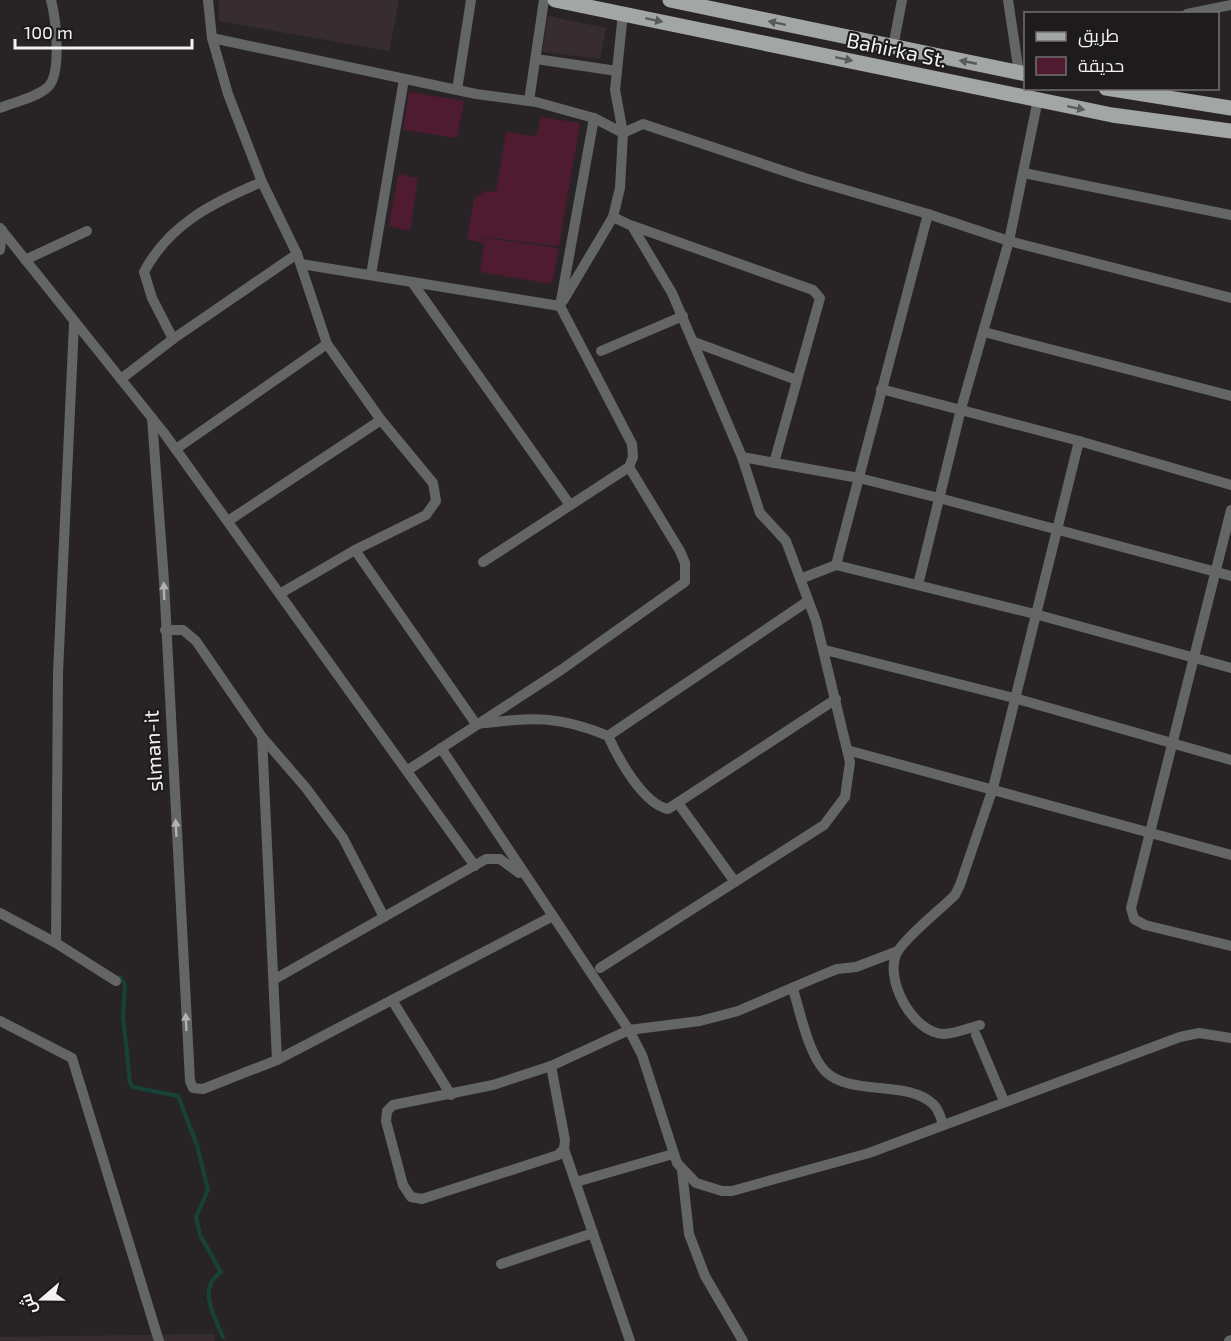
<svg xmlns="http://www.w3.org/2000/svg" width="1231" height="1341" viewBox="0 0 1231 1341" font-family="'Exo 2',Cairo,sans-serif">
	<style>
		.built { fill: #372d31 }
		.green { fill: #4f1b31 }
		.lines { fill: none; stroke-linecap: round; stroke-linejoin: round }
		.stream { stroke: #174238; stroke-width: 4 }
		.street { stroke: #646565; stroke-width: 10 }
		.primary { stroke: #a2a6a5; stroke-width: 15 }
		.oneway { fill: #595a5a }
		.oneway2 { fill: #b3b2b2 }
		.labels { text-anchor: middle; dominant-baseline: central; stroke-width: 4.5; stroke-linejoin: round; paint-order: stroke }
		.street-label { font-size: 21px; fill: #f3f1f1; stroke: #1e1b1c }
	</style>
	<rect width="100%" height="100%" fill="#282425"/>
	<g class="built">
		<path d="M219 0H399L389 51 219 21Z"/>
		<path d="M548 16 606 28 600 59 542 52Z"/>
		<path d="M214 1334 215 1341H0V1337Z"/>
	</g>
	<g class="green">
		<path d="M409 92 464 101 457 138 403 130Z"/>
		<path d="M541 117 580 123 559 246 484 237 483 243 467 239 474 199 485 191 496 192 506 132 536 136Z"/>
		<path d="M398 174 418 178 410 231 389 226Z"/>
		<path d="M485 238 559 248 552 284 480 272Z"/>
	</g>
	<g class="lines">
		<path class="stream" d="M120 977 125 985 123 1016 130 1083 133 1087 178 1096 197 1145 208 1190 196 1217 200 1235 221 1272C197 1289 214 1315 223 1337"/>
		<g class="street">
			<path d="M208 0 212 38 228 94 262 182 297 254 327 344 381 420 433 483 436 501 426 515 355 550 281 593"/>
			<path d="M1008 0 1019 73"/>
			<path d="M1187 14 1231 5"/>
			<path d="M212 38 476 94 536 102 594 118 623 133 643 124 805 178 928 214 1009 241 1231 298"/>
			<path d="M893 47 902 0"/>
			<path d="M536 59 617 71"/>
			<path d="M457 90 471 0"/>
			<path d="M529 101 544 0"/>
			<path d="M0 108C14 102 36 98 48 87 62 73 56 19 51 0"/>
			<path d="M1024 173 1231 215"/>
			<path d="M633 226 813 290 820 298 774 463"/>
			<path d="M0 228 164 433 475 866"/>
			<path d="M0 250 2 230"/>
			<path d="M25 260 87 231"/>
			<path d="M301 264 560 306"/>
			<path d="M371 275 404 79"/>
			<path d="M412 282 570 505"/>
			<path d="M563 301 613 217"/>
			<path d="M984 332 1231 396"/>
			<path d="M173 339 152 298 144 272C169 224 214 202 262 182"/>
			<path d="M694 342 797 380"/>
			<path d="M601 351 683 316"/>
			<path d="M121 379 173 339 297 254"/>
			<path d="M881 389 1079 441 1231 485"/>
			<path d="M152 418 164 581 190 1081 193 1088 203 1089 277 1060 553 916"/>
			<path d="M176 449 327 344"/>
			<path d="M742 457 859 478 939 498 1231 576"/>
			<path d="M1231 510 1131 908 1134 919 1145 925 1231 946"/>
			<path d="M228 521 381 420"/>
			<path d="M355 550 476 724C530 718 556 714 608 736 618 758 643 804 668 809L836 699"/>
			<path d="M483 562 629 467 633 457 632 444 560 306 594 118"/>
			<path d="M836 565 928 214"/>
			<path d="M800 579 836 565 1035 614 1231 668"/>
			<path d="M918 585 961 409 1009 241 1038 99"/>
			<path d="M165 630H183L196 641 262 737 306 788 343 838 384 917"/>
			<path d="M825 650 1014 698 1231 760"/>
			<path d="M608 736 808 601"/>
			<path d="M262 737 277 1060"/>
			<path d="M441 748 629 1030 642 1055 677 1163 696 1183 722 1191H732L869 1153 1180 1037 1199 1033 1231 1038"/>
			<path d="M847 750 1231 855"/>
			<path d="M408 770 561 670 685 582V563L680 551 629 467"/>
			<path d="M678 803 735 882"/>
			<path d="M0 913 56 943 116 981"/>
			<path d="M56 943 58 673 74 323"/>
			<path d="M600 968 824 825 845 797 850 762 816 621 786 541 760 513 742 457 672 293 632 226 613 217 620 188 623 133 615 90 623 13"/>
			<path d="M275 979 486 859H500L519 873"/>
			<path d="M793 989C800 1012 809 1055 825 1071 850 1097 907 1079 933 1104 938 1108 941 1118 943 1124"/>
			<path d="M392 1000 451 1095"/>
			<path d="M0 1021 72 1058 159 1341"/>
			<path d="M980 1025C969 1028 955 1034 944 1034 913 1034 882 977 898 951 908 935 941 909 955 895L960 885 993 788 1079 441"/>
			<path d="M976 1035 1004 1101"/>
			<path d="M551 1066 565 1140 564 1149 630 1341"/>
			<path d="M564 1149 558 1155 422 1199 411 1197 403 1185 386 1121 387 1111 393 1105 493 1085 551 1066 629 1030 700 1021 738 1011 815 978 837 969 856 967 898 951"/>
			<path d="M682 1170 689 1234 705 1276 743 1341"/>
			<path d="M576 1182 673 1154"/>
			<path d="M501 1264 593 1233"/>
			<path d="M1229 1341 1231 1340"/>
		</g>
		<g class="primary">
			<path d="M555 0 1112 115 1231 131"/>
			<path d="M670 0 1026 74"/>
			<path d="M1106 88 1231 108"/>
		</g>
	</g>
	<defs><path id="oneway-solid" d="M-6-.8H1V-3.2L6.5 0L1 3.2V.8H-6Z" transform="scale(1.5)"/></defs>
	<g class="oneway">
		<use href="#oneway-solid" transform="translate(654 20) rotate(12)"/>
		<use href="#oneway-solid" transform="translate(777 23) rotate(-168)"/>
		<use href="#oneway-solid" transform="translate(844 59) rotate(12)"/>
		<use href="#oneway-solid" transform="translate(968 62) rotate(-169)"/>
		<use href="#oneway-solid" transform="translate(1076 108) rotate(12)"/>
	</g>
	<g class="oneway2">
		<use href="#oneway-solid" transform="translate(164 591) rotate(-92)"/>
		<use href="#oneway-solid" transform="translate(176 828) rotate(-93)"/>
		<use href="#oneway-solid" transform="translate(186 1022) rotate(-93)"/>
	</g>
	<g class="labels">
		<g class="street-label">
			<text transform="translate(897 49) rotate(12)">Bahirka St.</text>
			<text transform="translate(152 751) rotate(-93)">slman-it</text>
		</g>
	</g>
	<rect x="1024" y="12" width="195" height="78" fill="#1e1b1c" stroke="#737171" stroke-width="1.5"/>
	<rect x="1036" y="32" width="30" height="9" fill="#a2a6a5" stroke="#737171" stroke-width="1.5"/>
	<text x="1078" y="42" font-size="18" fill="#f3f1f1">طريق</text>
	<rect x="1036" y="57" width="30" height="18" fill="#4f1b31" stroke="#737171" stroke-width="1.5"/>
	<text x="1078" y="72" font-size="18" fill="#f3f1f1">حديقة</text>
	<g transform="translate(42 1299) rotate(250)" stroke="#1e1b1c" stroke-width="4.5" paint-order="stroke">
	<path d="M0-4.5L10 22L0 15L-10 22Z" fill="#f3f1f1"/>
	<text y="-9" font-size="16" font-weight="bold" text-anchor="middle" fill="#f3f1f1">ش</text>
	</g>
	<path d="M15 39v9h177v-9" fill="none" stroke="#f3f1f1" stroke-width="3"/>
	<text x="24" y="39" font-size="18" fill="#f3f1f1" stroke="#1e1b1c" stroke-width="4.5" paint-order="stroke">100 m</text>
</svg>
